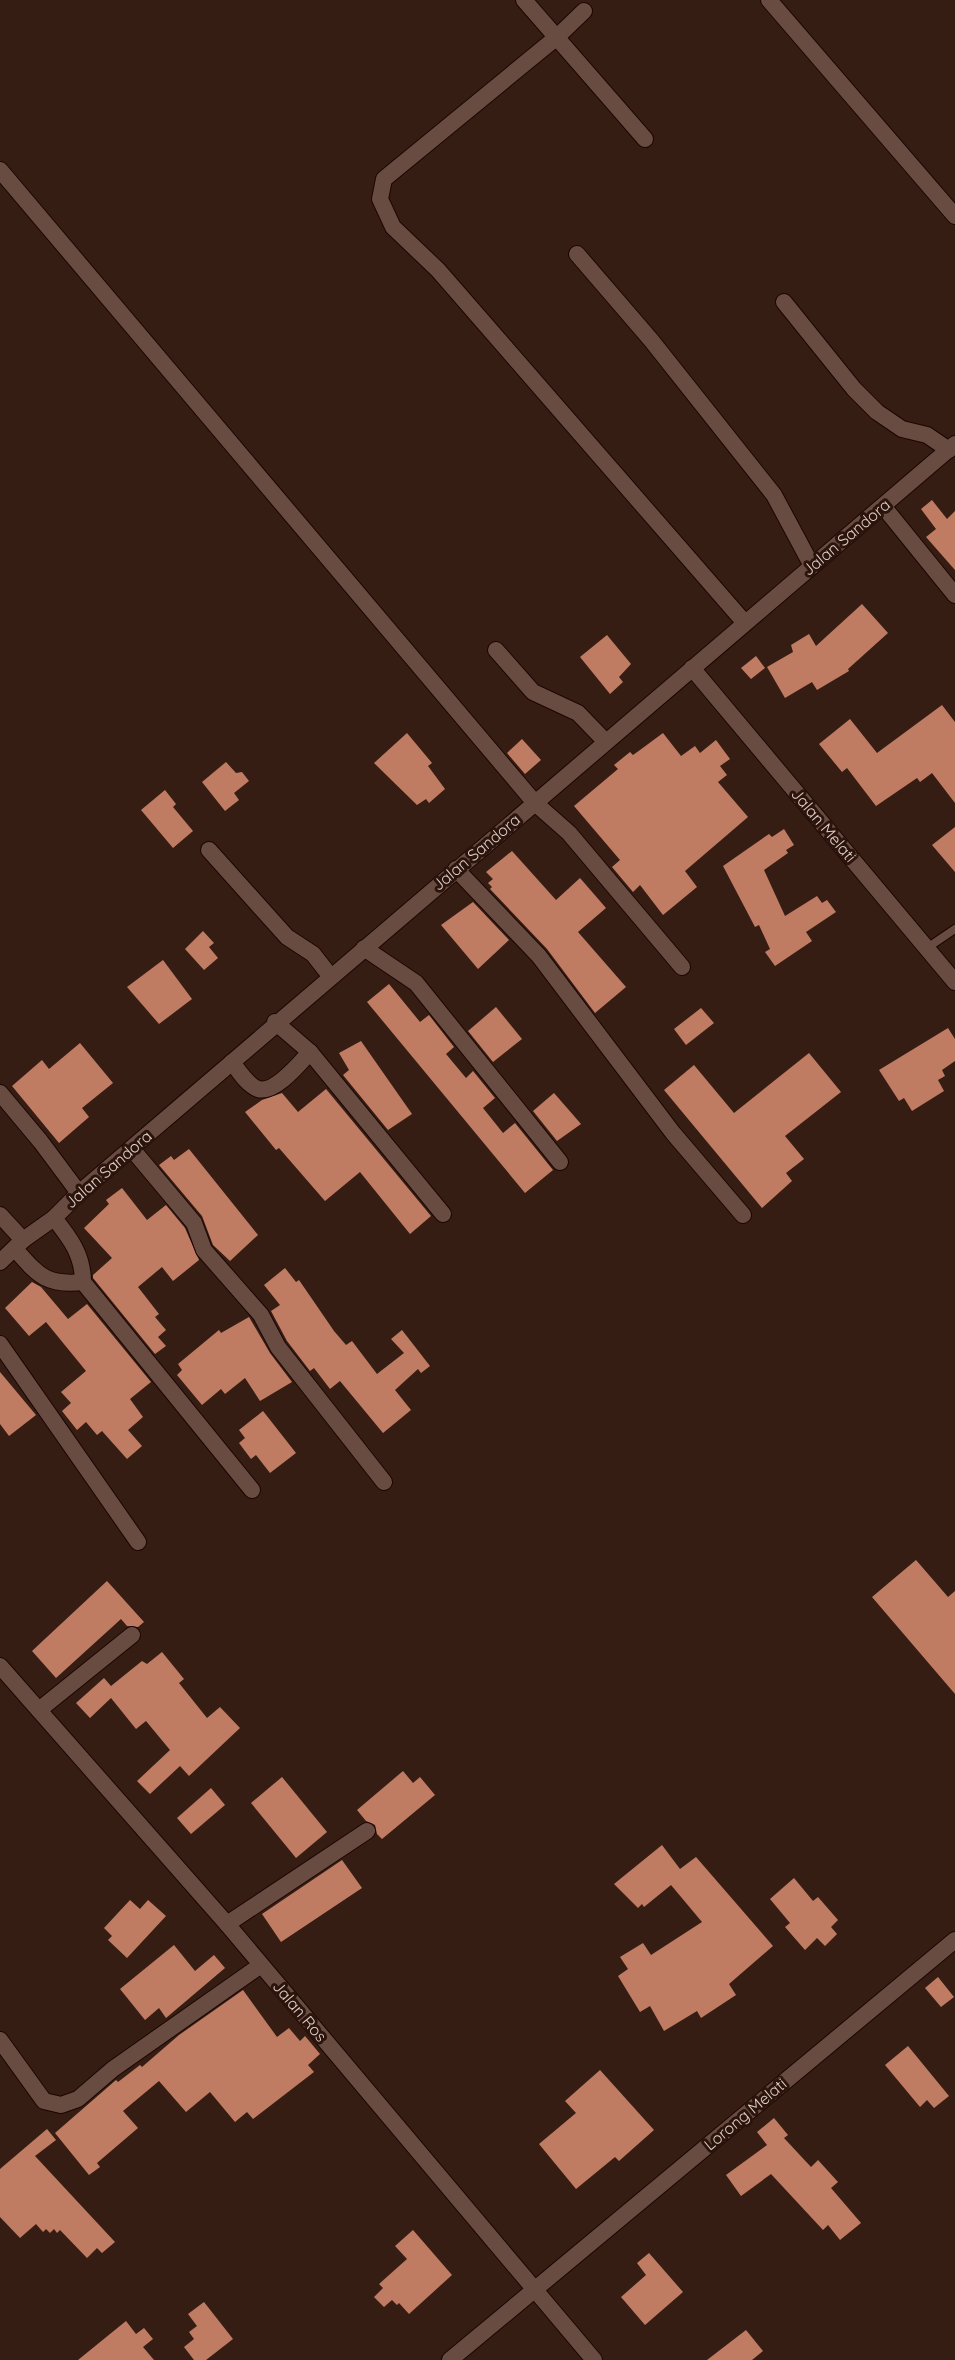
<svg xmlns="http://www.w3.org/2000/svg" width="955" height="2360" viewBox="0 0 955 2360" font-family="Quicksand,sans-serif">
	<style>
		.building { fill: #c07c63 }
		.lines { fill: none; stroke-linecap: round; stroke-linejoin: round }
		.lane-casing { stroke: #1c0602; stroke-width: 10 }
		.street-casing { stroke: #1c0602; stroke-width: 18 }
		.lane { stroke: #684c42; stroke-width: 8 }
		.street { stroke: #684c42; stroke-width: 16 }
		.labels { text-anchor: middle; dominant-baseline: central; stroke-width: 6; stroke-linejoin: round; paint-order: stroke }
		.street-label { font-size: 16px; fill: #e0cec8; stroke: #2b140b }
	</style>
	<rect width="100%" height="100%" fill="#361d14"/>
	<g class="building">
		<path d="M932 500 947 519 955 511V570L926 537 936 529 921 509Z"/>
		<path d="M862 604 888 633 848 669 849 671 817 690 812 682 785 698 767 667 793 652 791 645 809 634 816 646Z"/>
		<path d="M607 635 631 664 619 677 623 682 610 694 580 657Z"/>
		<path d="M756 656 765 668 751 679 741 668Z"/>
		<path d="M942 705 955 722V803L932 773 920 782 917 778 876 806 847 768 842 772 819 744 850 719 877 753Z"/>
		<path d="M407 733 432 763 428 766 445 789 429 803 426 799 417 805 374 763Z"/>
		<path d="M663 733 681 756 695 746 700 753 716 740 730 759 720 766 727 775 718 782 748 817 685 871 697 887 663 915 640 885 633 892 612 867 620 860 574 806 618 769 614 765 630 752 633 755 640 750Z"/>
		<path d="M522 739 541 760 525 774 507 753Z"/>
		<path d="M226 762 236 773 242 772 249 781 234 793 239 800 225 811 202 782Z"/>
		<path d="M165 790 176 804 173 807 193 831 173 848 141 810Z"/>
		<path d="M955 827V872L932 845Z"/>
		<path d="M784 829 794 845 786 850 788 853 764 870 785 916 817 896 822 903 827 900 836 912 806 932 812 941 775 966 765 952 770 949 759 925 755 927 723 866 769 834 772 837Z"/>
		<path d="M512 851 556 900 580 878 606 908 578 932 626 987 595 1013 547 949 490 889 492 887 488 883 493 879 486 872Z"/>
		<path d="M473 902 509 940 478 969 441 925Z"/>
		<path d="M203 931 214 943 209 947 218 958 204 970 185 949Z"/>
		<path d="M163 960 192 999 159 1024 127 987Z"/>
		<path d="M389 984 420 1022 429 1015 454 1047 446 1054 466 1078 473 1071 495 1098 483 1108 503 1133 515 1123 553 1170 525 1193 367 1002Z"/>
		<path d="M496 1007 522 1039 493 1062 468 1031Z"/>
		<path d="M701 1008 714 1023 686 1045 674 1029Z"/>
		<path d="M948 1028 955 1039V1061L942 1070 945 1076 938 1080 944 1091 912 1111 904 1098 899 1101 879 1070Z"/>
		<path d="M361 1041 412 1114 388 1130 343 1075 349 1070 339 1053Z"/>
		<path d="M80 1043 113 1083 82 1108 89 1117 59 1143 12 1086 42 1060 49 1069Z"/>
		<path d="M809 1053 841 1092 785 1136 804 1159 786 1173 792 1181 762 1208 664 1090 694 1065 734 1113Z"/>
		<path d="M326 1089 431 1216 410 1234 360 1172 325 1201 279 1148 276 1150 245 1112 262 1100 282 1093 298 1112Z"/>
		<path d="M554 1093 581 1124 557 1141 533 1111Z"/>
		<path d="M189 1149 258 1235 230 1261 213 1245 202 1216 159 1165 171 1156 174 1160Z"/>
		<path d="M122 1188 147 1220 166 1205 185 1228 199 1260 173 1281 162 1267 138 1287 159 1314 155 1317 166 1330 158 1337 166 1346 155 1354 93 1278V1275L112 1258 84 1228 109 1204 106 1200Z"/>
		<path d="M285 1268 296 1282 299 1280 334 1331 346 1345 352 1341 377 1374 404 1353 391 1339 402 1330 430 1366 421 1373 418 1369 395 1390 411 1410 383 1433 340 1381 330 1389 314 1368 310 1371 287 1341 271 1311 280 1305 264 1285Z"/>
		<path d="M32 1282 41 1287 68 1319 87 1304 151 1382 130 1399 143 1417 128 1430 142 1446 127 1459 102 1431 97 1435 86 1422 77 1430 62 1411 71 1403 61 1392 86 1371 46 1322 29 1336 5 1308Z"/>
		<path d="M249 1317 270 1353 292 1382 260 1401 245 1378 225 1394 221 1389 202 1405 177 1375 182 1370 178 1364 219 1330 221 1333Z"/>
		<path d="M0 1372 36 1415 9 1436 0 1424Z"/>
		<path d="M263 1411 296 1453 270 1473 256 1455 251 1459 239 1443 245 1438 239 1430Z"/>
		<path d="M916 1560 948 1597 955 1591V1694L872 1597Z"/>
		<path d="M107 1581 144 1622 138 1627 127 1626 121 1619 56 1678 32 1651Z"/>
		<path d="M162 1652 184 1679 179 1683 207 1718 220 1707 240 1728 189 1776 180 1766 150 1794 137 1781 170 1750 146 1721 136 1729 111 1698 90 1718 76 1703 104 1678 111 1686 142 1661 147 1664Z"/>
		<path d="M403 1771 413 1783 420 1777 435 1795 382 1839 377 1834 375 1825 366 1821 357 1810Z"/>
		<path d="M282 1777 327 1832 296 1858 251 1803Z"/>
		<path d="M211 1788 225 1805 191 1834 177 1818Z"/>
		<path d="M662 1845 680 1869 696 1857 773 1946 729 1984 736 1995 701 2018 697 2011 664 2031 650 2006 640 2012 618 1976 628 1969 620 1957 643 1943 651 1955 702 1922 671 1885 644 1907 642 1904 638 1908 614 1884Z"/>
		<path d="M342 1860 362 1888 281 1942 262 1914Z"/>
		<path d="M794 1878 813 1901 818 1897 838 1920 831 1927 837 1934 825 1946 817 1938 805 1950 785 1927 790 1923 770 1899Z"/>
		<path d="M130 1900 140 1909 148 1900 166 1916 127 1958 108 1940 112 1936 104 1928Z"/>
		<path d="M174 1945 195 1971 214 1955 225 1968 166 2018 159 2008 145 2020 120 1989Z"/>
		<path d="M938 1977 954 1997 941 2007 925 1988Z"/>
		<path d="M243 1990 277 2037 289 2028 300 2041 305 2036 320 2054 308 2065 314 2072 253 2119 247 2112 235 2122 210 2092 186 2112 159 2081 123 2111 138 2128 97 2163 100 2167 89 2175 55 2133 116 2080 118 2082 140 2065 142 2067 179 2035Z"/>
		<path d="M908 2046 949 2096 934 2108 927 2100 920 2107 885 2065Z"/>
		<path d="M600 2070 654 2130 619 2161 615 2157 576 2189 539 2144 576 2113 565 2101Z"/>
		<path d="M774 2118 788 2135 784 2138 811 2167 818 2160 838 2182 831 2188 861 2223 840 2240 828 2225 823 2230 771 2174 741 2196 726 2175 767 2145 757 2132Z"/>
		<path d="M47 2129 56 2140 35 2156 115 2242 102 2253 97 2248 87 2258 60 2230 57 2233 54 2229 50 2233 46 2229 43 2232 36 2224 20 2238 0 2217V2169Z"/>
		<path d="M413 2230 452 2275 409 2314 399 2303 397 2305 392 2300 384 2307 374 2297 383 2288 379 2284 407 2259 395 2246Z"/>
		<path d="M649 2253 683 2292 645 2325 621 2297 646 2275 637 2263Z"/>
		<path d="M204 2302 233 2339 206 2360H194L184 2347 194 2339 189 2332 197 2326 188 2314Z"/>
		<path d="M126 2321 136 2334 144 2328 153 2339 143 2347 154 2360H78Z"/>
		<path d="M746 2330 763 2351 752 2360H707Z"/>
	</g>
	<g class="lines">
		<defs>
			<path id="lane" d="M927 948 955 929"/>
			<g id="street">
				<path d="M524 0 645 139"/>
				<path d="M769 0 955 216"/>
				<path d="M584 11 557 37 384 179 380 199 393 227 438 270 745 623"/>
				<path d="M0 170 535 803 569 833 682 967"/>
				<path d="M577 254 651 340 774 495 812 566"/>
				<path d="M784 302 854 389 877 412 902 429 927 435 949 450"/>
				<path d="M883 506 955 595"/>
				<path d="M496 650 533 692 578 713 606 742"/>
				<path d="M692 668 955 982"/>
				<path d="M209 850 287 937 313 954 331 977"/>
				<path d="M456 869 539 956 673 1133 743 1215"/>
				<path d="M364 948 416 983 560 1162"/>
				<path d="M310 1052 443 1214"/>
				<path d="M232 1062C239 1071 247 1085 258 1089 275 1094 300 1063 310 1052L275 1022"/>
				<path d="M0 1093 41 1142 79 1193"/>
				<path d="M132 1149 194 1223 204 1250 261 1315 278 1347 384 1482"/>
				<path d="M0 1215 23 1240"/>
				<path d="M54 1218C70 1238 83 1255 83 1282L252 1490"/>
				<path d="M15 1249C38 1275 46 1286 83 1282"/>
				<path d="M0 1262 23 1240 54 1218 79 1193 955 444"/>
				<path d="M0 1344 138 1542"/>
				<path d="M0 1666 227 1924 594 2360"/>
				<path d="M39 1710 132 1635"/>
				<path d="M227 1924 367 1831"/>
				<path d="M0 2040 44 2101 61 2105 78 2099 113 2069 261 1965"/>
				<path d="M450 2360 955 1940"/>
			</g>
		</defs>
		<use href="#lane" class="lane-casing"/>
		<use href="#street" class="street-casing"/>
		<use href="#lane" class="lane"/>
		<use href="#street" class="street"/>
	</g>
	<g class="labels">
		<g class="street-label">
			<text transform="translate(846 537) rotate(-40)">Jalan Sandora</text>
			<text transform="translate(824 825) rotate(50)">Jalan Melati</text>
			<text transform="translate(476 852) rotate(-40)">Jalan Sandora</text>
			<text transform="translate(108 1169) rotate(-41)">Jalan Sandora</text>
			<text transform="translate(300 2011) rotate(50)">Jalan Ros</text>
			<text transform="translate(745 2114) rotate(-40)">Lorong Melati</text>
		</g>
	</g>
</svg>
